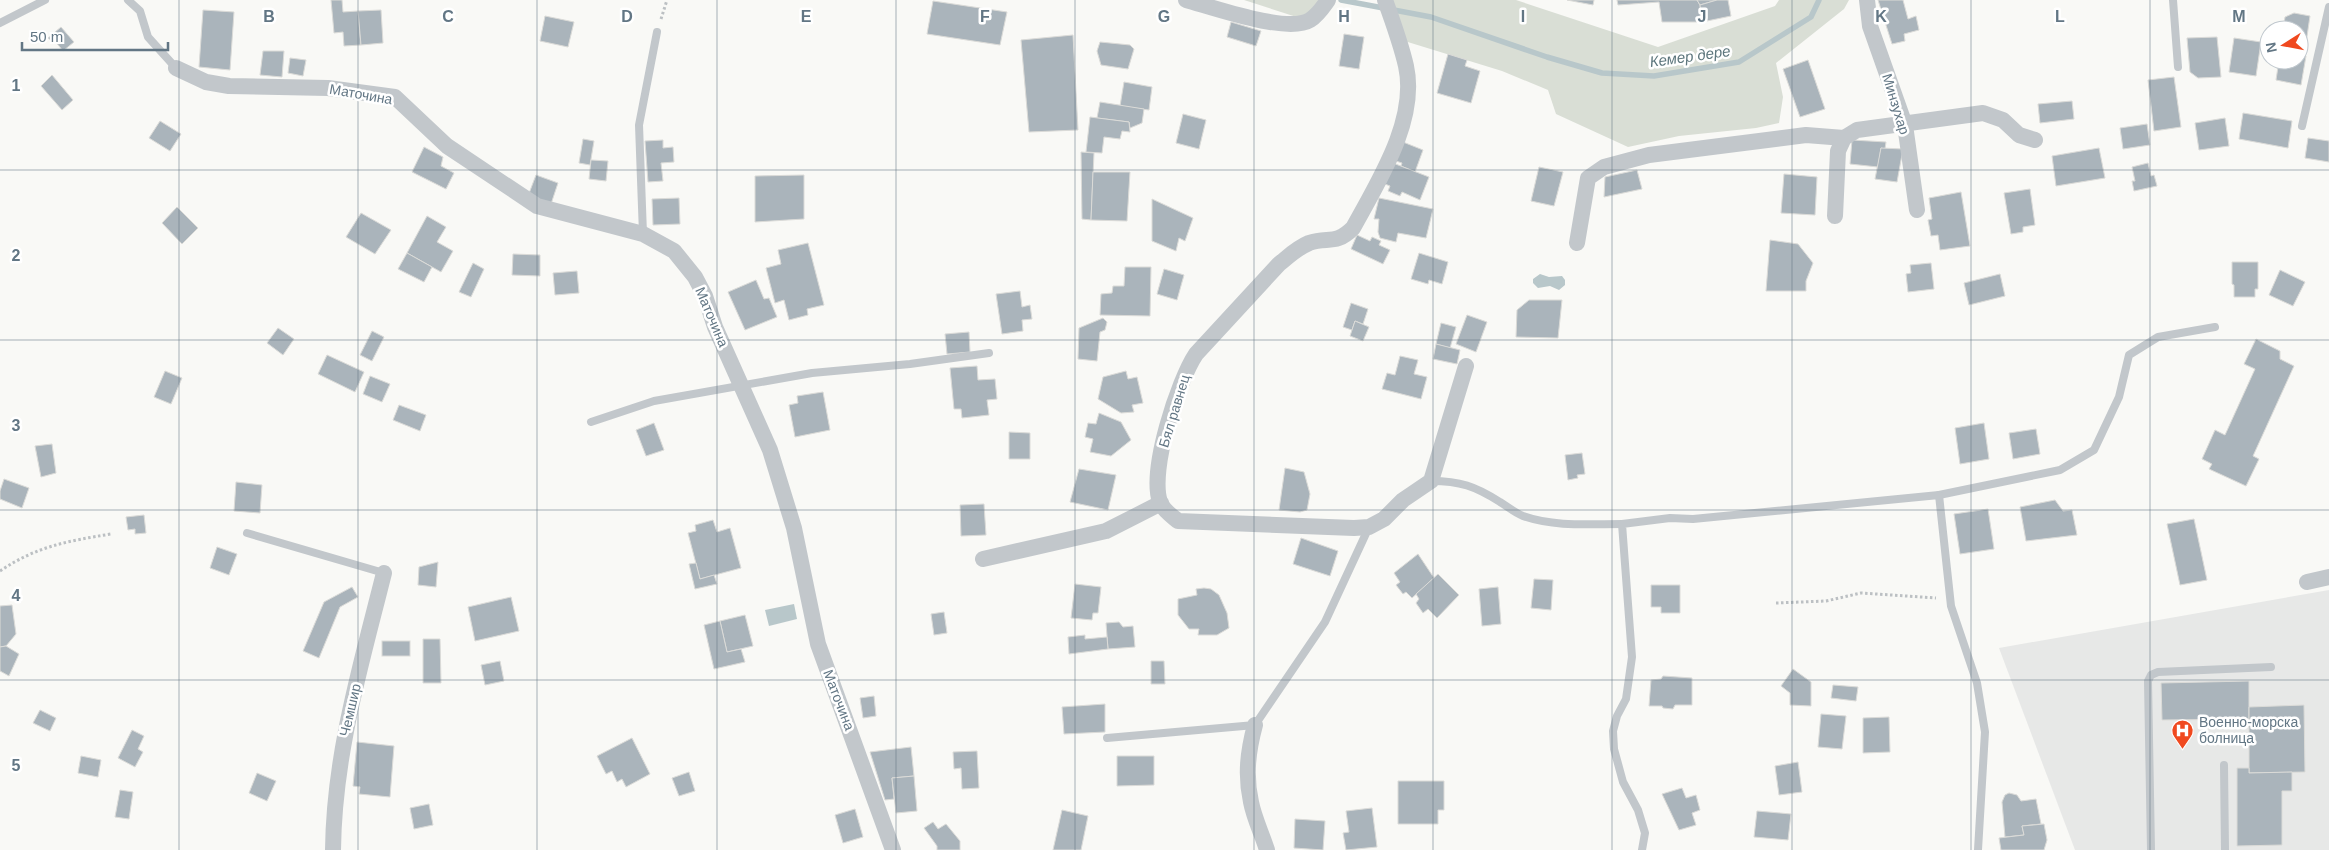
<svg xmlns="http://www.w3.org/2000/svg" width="2329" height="850" viewBox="0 0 2329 850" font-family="Helvetica,sans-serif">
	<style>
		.built { fill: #e7e8e7 }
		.green { fill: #d9ded5 }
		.water { fill: #b8c7ca }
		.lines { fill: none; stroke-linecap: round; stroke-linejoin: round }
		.stream { stroke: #b8c7ca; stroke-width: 5.5 }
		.building { fill: #aab4bb; stroke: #dbdbd8 }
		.path { stroke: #bcc0c3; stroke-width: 3; stroke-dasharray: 2.5 2.5; stroke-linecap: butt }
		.lane { stroke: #c2c7cb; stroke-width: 8 }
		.street { stroke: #c2c7cb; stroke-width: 16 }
		.grid { fill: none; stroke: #627684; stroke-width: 1; stroke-opacity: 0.55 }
		.labels { text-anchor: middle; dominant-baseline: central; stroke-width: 5; stroke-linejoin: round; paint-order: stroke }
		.street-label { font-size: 14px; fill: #627684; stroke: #fff }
		.poi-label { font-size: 14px; fill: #627684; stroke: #fff; text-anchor: start }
		.water-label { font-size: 15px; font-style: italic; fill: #5d767d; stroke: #fff }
		.grid-label { font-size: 16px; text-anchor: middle; font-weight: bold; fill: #627684; stroke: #fff; stroke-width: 5; stroke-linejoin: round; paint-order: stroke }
	</style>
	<rect width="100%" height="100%" fill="#f9f9f6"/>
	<path class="built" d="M2329 590V850H2075L1999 648Z"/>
	<g class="green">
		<path d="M1244 0H1326L1309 21Z"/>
		<path d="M1385 0H1516L1658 47 1775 6 1779 0H1849L1844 9 1776 63 1783 97 1779 123 1756 128 1679 136 1628 147 1556 114 1548 90 1502 71 1398 39Z"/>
	</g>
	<g class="water">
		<path d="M1540 274 1549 277 1562 276 1565 280V285L1559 290 1550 286 1538 288 1533 283V279Z"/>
		<path d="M794 604 797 619 769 626 765 610Z"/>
	</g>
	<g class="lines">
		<path class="stream" d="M1341 0 1431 17 1547 57 1602 73 1654 76 1739 62 1811 17 1819 0"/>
	</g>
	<g class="building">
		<path d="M331 0H342L343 12 358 11 361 45 344 46 343 32 334 33Z"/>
		<path d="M1567 0H1594L1593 5Z"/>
		<path d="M1617 0H1697L1700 5 1702 22H1662L1659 2 1618 5Z"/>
		<path d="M1697 0H1717L1700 5Z"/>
		<path d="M1717 0H1728L1731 16 1702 22 1700 5Z"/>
		<path d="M1878 0H1903L1908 19 1916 16 1919 30 1904 34 1905 41 1892 44Z"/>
		<path d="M933 1 1007 12 1000 45 927 34Z"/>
		<path d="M203 10 234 12 230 70 199 67Z"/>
		<path d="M381 10 383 43 361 45 358 11Z"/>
		<path d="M2294 13 2310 16 2306 43 2299 42V30H2283L2285 17Z"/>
		<path d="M545 16 574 22 568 47 540 41Z"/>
		<path d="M1231 22 1261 31 1256 46 1227 37Z"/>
		<path d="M61 27 74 42 63 51 55 41 53 43 48 38Z"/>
		<path d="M1344 34 1364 37 1359 69 1339 66Z"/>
		<path d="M1073 35 1078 130 1029 132 1021 40Z"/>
		<path d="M2217 37 2221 77 2198 78 2190 72 2187 38Z"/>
		<path d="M2234 38 2261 42 2256 76 2229 72Z"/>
		<path d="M1100 42 1130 45 1134 49 1128 69 1101 65 1097 51Z"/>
		<path d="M263 51H284L282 77 260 75Z"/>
		<path d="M1448 54 1467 60 1465 66 1480 71 1471 103 1437 93Z"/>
		<path d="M2299 55 2306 56 2301 85 2276 80 2279 60H2299Z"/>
		<path d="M290 58 306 60 303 76 288 73Z"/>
		<path d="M1808 60 1825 109 1800 117 1783 69Z"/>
		<path d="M52 75 73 100 62 110 41 86Z"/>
		<path d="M2174 77 2181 127 2154 131 2148 80Z"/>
		<path d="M1124 82 1152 87 1149 110 1120 106Z"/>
		<path d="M2072 101 2074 119 2040 123 2038 104Z"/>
		<path d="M1100 102 1144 109 1142 123 1130 128 1129 122 1097 118Z"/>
		<path d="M2243 113 2292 121 2288 148 2239 139Z"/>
		<path d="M1183 114 1206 120 1199 149 1176 143Z"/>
		<path d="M1090 117 1129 122 1130 132 1122 131 1120 139 1104 137 1102 153 1086 152Z"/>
		<path d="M2225 118 2229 146 2199 150 2195 123Z"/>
		<path d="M160 121 181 134 170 151 149 138Z"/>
		<path d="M2147 124 2150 145 2123 149 2120 128Z"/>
		<path d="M2308 138 2329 141V162L2305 158Z"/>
		<path d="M583 139 594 141 590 165 579 163Z"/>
		<path d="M663 140V148L673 147 674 162 661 163 663 181 648 182 645 141Z"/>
		<path d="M1852 140 1886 142 1885 149 1881 148 1878 167 1850 164Z"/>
		<path d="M1403 142 1423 150 1415 172 1401 166 1402 163 1396 161Z"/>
		<path d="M424 147 443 157 441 166 454 173 446 189 412 172Z"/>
		<path d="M1881 148 1903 149 1897 182 1875 179Z"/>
		<path d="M2099 148 2105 178 2056 186 2052 156Z"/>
		<path d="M1081 152 1094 153 1091 220 1082 219Z"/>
		<path d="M591 160 608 161 606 181 589 179Z"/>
		<path d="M1393 163 1429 177 1420 200 1402 192 1400 196 1388 191 1390 186 1385 184Z"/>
		<path d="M2148 163 2151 176 2154 175 2157 186 2134 191 2132 181H2135L2132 167Z"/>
		<path d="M1539 167 1563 172 1554 206 1531 201Z"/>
		<path d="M1637 170 1642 189 1604 197 1605 177Z"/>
		<path d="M1093 172H1130L1127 221 1091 220Z"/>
		<path d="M1784 174 1817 177 1815 215 1781 213Z"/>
		<path d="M536 175 558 183 551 204 528 196Z"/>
		<path d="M804 175V219L755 222V176Z"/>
		<path d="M2030 189 2035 225 2023 227V232L2011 234 2004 193Z"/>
		<path d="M1961 192 1970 246 1940 250 1938 235 1931 236 1928 220 1932 219 1929 198Z"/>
		<path d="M679 198 680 224 653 225 652 199Z"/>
		<path d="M1379 198 1433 209 1426 238 1398 233 1396 242 1380 238 1378 232 1379 219H1374Z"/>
		<path d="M1152 199 1193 218 1185 241 1179 238 1176 251 1152 241Z"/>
		<path d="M177 207 198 228 182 244 162 223Z"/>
		<path d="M361 213 391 230 375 254 346 237Z"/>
		<path d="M427 216 446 227 437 242 453 251 441 272 407 253Z"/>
		<path d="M1357 235 1370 241 1372 237 1381 241 1379 245 1390 250 1383 264 1351 249Z"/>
		<path d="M1770 240 1798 244 1813 263 1806 281V291H1766Z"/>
		<path d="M808 243 824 305 807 309 808 315 789 320 784 300 775 303 766 268 781 264 778 250Z"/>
		<path d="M407 253 432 267 424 282 398 269Z"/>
		<path d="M1419 253 1448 262 1442 284 1429 280 1428 284 1411 279Z"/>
		<path d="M513 254 540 255V276L512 275Z"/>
		<path d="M2232 262H2258V289H2255V297H2234V285L2232 284Z"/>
		<path d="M473 263 484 269 471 297 459 292Z"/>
		<path d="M1931 263 1934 289 1908 292 1906 274 1911 273 1910 265Z"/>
		<path d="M1125 267H1151L1150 316 1100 315 1101 294 1112 293 1113 286H1124Z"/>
		<path d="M1164 269 1184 275 1177 300 1157 294Z"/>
		<path d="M2280 270 2305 282 2293 306 2269 295Z"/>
		<path d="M577 271 579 293 555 295 553 273Z"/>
		<path d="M2000 274 2005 296 1969 305 1964 283Z"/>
		<path d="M756 280 764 299 769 298 777 317 745 330 728 292Z"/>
		<path d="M1020 291 1022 307 1030 305 1032 319 1022 320 1023 331 1002 334 996 294Z"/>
		<path d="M1529 300H1562L1558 338 1516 337 1517 310Z"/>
		<path d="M1351 303 1368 309 1363 324 1355 321 1352 330 1343 327Z"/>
		<path d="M1467 315 1487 322 1476 352 1456 344Z"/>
		<path d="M1103 318 1107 322 1105 330 1100 332 1097 361 1078 359 1079 328Z"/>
		<path d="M1355 321 1369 327 1363 341 1350 336Z"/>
		<path d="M1441 323 1456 327 1450 348 1436 344Z"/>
		<path d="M278 328 294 339 283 355 267 343Z"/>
		<path d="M372 331 384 337 372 361 360 355Z"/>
		<path d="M969 332 970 352 947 354 945 334Z"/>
		<path d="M2256 339 2280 351V359L2294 366 2253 456 2259 459 2246 486 2209 469 2212 464 2202 459 2215 430 2225 435 2255 369 2244 364Z"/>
		<path d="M1436 344 1460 350 1457 364 1433 359Z"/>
		<path d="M327 355 364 372 355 392 318 374Z"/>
		<path d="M1400 356 1418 360 1414 374 1427 377 1421 399 1382 389 1387 373 1395 375Z"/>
		<path d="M977 366 978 380 995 379 997 399 987 400 989 415 962 418 961 409H954L950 368Z"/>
		<path d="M165 371 182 378 171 404 154 397Z"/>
		<path d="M1126 371 1128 379 1137 377 1143 403 1132 405 1134 412 1121 413 1098 399 1103 377Z"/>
		<path d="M370 376 390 384 382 402 363 394Z"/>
		<path d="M823 392 830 430 795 437 789 405 798 403 797 396Z"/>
		<path d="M399 405 426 415 420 431 393 420Z"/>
		<path d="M1099 413 1121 422 1131 440 1111 456 1090 452 1093 439 1085 437 1088 423 1096 424Z"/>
		<path d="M654 423 664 450 646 456 636 430Z"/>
		<path d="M1984 423 1989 459 1960 464 1955 428Z"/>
		<path d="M2036 429 2040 454 2013 459 2009 433Z"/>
		<path d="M1009 432 1030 433V459H1009Z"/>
		<path d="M52 444 56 473 41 477 35 446Z"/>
		<path d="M1582 453 1585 474 1577 475 1578 478 1568 480 1565 455Z"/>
		<path d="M1285 468 1304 472 1310 494 1307 510 1300 512 1279 510Z"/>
		<path d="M1079 469 1116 475 1108 510 1070 502Z"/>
		<path d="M4 479 29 488 22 508 0 499V491Z"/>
		<path d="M236 482 262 485 260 513 234 511Z"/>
		<path d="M2055 500 2063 511 2072 510 2077 535 2026 541 2020 507Z"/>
		<path d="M984 504 986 535 961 536 960 505Z"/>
		<path d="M1988 509 1994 549 1960 554 1954 514Z"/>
		<path d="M144 515 146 533 135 534V529L128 530 126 517Z"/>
		<path d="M2194 519 2207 580 2180 585 2167 524Z"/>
		<path d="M713 520 717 532 730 528 741 568 700 579 688 533 696 531 695 525Z"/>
		<path d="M1301 538 1338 551 1330 576 1293 564Z"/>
		<path d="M217 547 237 554 229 575 210 568Z"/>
		<path d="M1418 554 1434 578 1412 598 1406 592 1403 594 1396 585 1400 582 1394 573Z"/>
		<path d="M438 562 436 587 418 585 419 567Z"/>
		<path d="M696 563 700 579 714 575 717 584 695 589 689 564Z"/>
		<path d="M1438 574 1459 595 1437 618 1428 609 1423 613 1416 603 1419 599 1416 594Z"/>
		<path d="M1534 579 1553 580 1551 610 1531 608Z"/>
		<path d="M1075 584 1101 587 1098 613H1093L1092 620 1071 618Z"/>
		<path d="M1651 585H1680V613H1661V607H1651Z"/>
		<path d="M352 587 358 597 340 607 319 658 303 651 324 602Z"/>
		<path d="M1498 587 1501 624 1482 626 1479 589Z"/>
		<path d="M1204 588 1211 589 1219 595 1227 613 1229 628 1217 635H1198L1199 629H1189L1178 615V599L1197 595 1196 589Z"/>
		<path d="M511 597 519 631 475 641 468 607Z"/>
		<path d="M12 605 16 634 6 646 0 647V606Z"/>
		<path d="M944 612 947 633 934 635 931 614Z"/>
		<path d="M745 615 753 646 727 652 720 621Z"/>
		<path d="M720 621 727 652 741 649 745 662 714 669 704 625Z"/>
		<path d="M1119 622 1123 627 1133 626 1135 647 1108 649 1106 623Z"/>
		<path d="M1085 635V639L1107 637 1108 649 1069 654 1068 637Z"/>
		<path d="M423 639H440L441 683H423Z"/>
		<rect x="382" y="641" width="28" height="15"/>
		<path d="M6 646 19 654 9 676 0 671V647Z"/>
		<path d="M500 661 504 681 485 685 481 665Z"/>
		<path d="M1151 661H1164L1165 684H1151Z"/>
		<path d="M1793 669 1811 682V706L1790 705V693L1781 686Z"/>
		<path d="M1663 676 1692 678V705H1675L1673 709 1663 708 1662 706H1649L1651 680 1661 679Z"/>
		<path d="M2249 681V719L2162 720 2161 683Z"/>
		<path d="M1833 685 1858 687 1856 701 1831 698Z"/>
		<path d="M874 696 876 716 863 718 860 698Z"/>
		<path d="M1105 704V732L1064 734 1062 707Z"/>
		<path d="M2304 705 2305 772 2249 773V707Z"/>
		<path d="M40 710 56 718 50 731 33 723Z"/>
		<path d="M1821 714 1846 716 1842 749 1818 747Z"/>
		<path d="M1889 717 1890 752 1863 753V718Z"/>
		<path d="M132 730 144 736 138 749 143 752 135 767 118 758Z"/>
		<path d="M632 738 650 774 626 787 622 779 617 782 612 771 606 774 597 756Z"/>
		<path d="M357 742 394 746 390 797 359 794 360 787 353 786Z"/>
		<path d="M911 747 914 776 892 778 894 799 885 800 870 752Z"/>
		<path d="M977 751 979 788 962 789 961 768 954 769 953 752Z"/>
		<path d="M81 756 101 760 98 777 78 773Z"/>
		<path d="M1117 756H1154V785L1117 786Z"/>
		<path d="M1798 762 1802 792 1779 795 1775 766Z"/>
		<path d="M2237 768H2249V773L2292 772V791H2282V845L2237 846Z"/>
		<path d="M689 772 695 791 679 796 672 778Z"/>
		<path d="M257 773 276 781 267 801 249 793Z"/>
		<path d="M914 776 917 811 896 813 892 778Z"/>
		<path d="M1398 781H1444V810H1438V824H1398Z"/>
		<path d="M1682 788 1686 798 1696 795 1700 810 1692 813 1696 825 1679 830 1662 794Z"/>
		<path d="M120 790 133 792 129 819 115 817Z"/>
		<path d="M2009 793 2017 795 2021 801 2036 799 2041 824 2022 826 2024 835 2005 837 2002 802 2005 795Z"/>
		<path d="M429 804 433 825 414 829 410 808Z"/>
		<path d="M1372 808 1377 847 1346 850 1343 833 1349 832 1346 811Z"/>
		<path d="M855 809 863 837 843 843 835 815Z"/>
		<path d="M1062 810 1088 816 1081 850H1053Z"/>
		<path d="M1757 811 1791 814 1788 840 1754 837Z"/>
		<path d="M1295 819 1325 821 1323 850 1294 848Z"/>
		<path d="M933 822 938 829 946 824 960 841V850H937V846L924 828Z"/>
		<path d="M2044 824 2047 840 2044 850H2001L1999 838 2024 835 2022 826Z"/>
	</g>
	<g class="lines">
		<g class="path">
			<path d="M661 19 667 0"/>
			<path d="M0 571C37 546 68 541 111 534"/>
			<path d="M1776 603 1826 601 1861 593 1936 598"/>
		</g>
		<g class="lane">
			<path d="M128 0 140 11 148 37 176 68"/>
			<path d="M2173 0 2178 67"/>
			<path d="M0 23 45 0"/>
			<path d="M2302 126 2329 7"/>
			<path d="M643 234 639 125 657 32"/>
			<path d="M591 422 654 401 812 373 910 364 989 353"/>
			<path d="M1431 481C1460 481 1475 486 1500 502 1507 506 1515 513 1523 516 1554 527 1589 524 1622 524"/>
			<path d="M1939 495 2060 470 2094 450 2119 397 2129 355 2158 337 2215 327"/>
			<path d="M247 533 384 573"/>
			<path d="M1107 738 1255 725 1325 622 1369 527"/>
			<path d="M2224 765 2225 850"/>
			<path d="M1642 850 1645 833 1638 810 1623 782 1614 749 1613 731 1617 716 1626 699 1632 657 1622 524 1670 518 1693 519 1939 495 1951 606 1977 683 1985 732 1978 850"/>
			<path d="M2151 850 2148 681 2151 675 2158 672 2271 667"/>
		</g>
		<g class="street">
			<path d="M1186 0C1212 7 1288 34 1310 20 1318 15 1323 7 1328 0"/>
			<path d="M1385 0C1393 22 1401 44 1406 66 1418 120 1378 182 1353 228 1335 246 1328 236 1309 243 1297 248 1289 256 1279 264L1196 354C1178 381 1149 470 1160 502 1163 510 1172 516 1178 521L1354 528 1369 527 1384 519 1403 500 1431 481 1466 366"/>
			<path d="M1867 0 1870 26 1905 125 1917 210"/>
			<path d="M176 68 206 82 229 86 328 88 395 97 447 146 537 206 643 234 674 251 695 277 705 296 715 327 770 450 794 528 818 644 893 850"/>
			<path d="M1835 216 1838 151 1844 138 1857 130 1983 113 2003 120 2019 135 2035 140"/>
			<path d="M1577 243 1588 178 1604 167 1649 155 1806 135 1844 138"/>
			<path d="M983 559 1106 531 1161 503"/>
			<path d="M2307 582 2329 577"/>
			<path d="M1255 725C1248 751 1245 775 1251 802 1254 818 1262 834 1267 850"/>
			<path d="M333 850C334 754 361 665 384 573"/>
		</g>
	</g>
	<path class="grid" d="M179 0V850M358 0V850M537 0V850M717 0V850M896 0V850M1075 0V850M1254 0V850M1433 0V850M1612 0V850M1792 0V850M1971 0V850M2150 0V850M0 170H2329M0 340H2329M0 510H2329M0 680H2329"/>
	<defs>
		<symbol id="hospital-pin" viewBox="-11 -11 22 30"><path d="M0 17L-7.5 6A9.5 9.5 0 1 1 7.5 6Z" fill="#f0491f" stroke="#fff"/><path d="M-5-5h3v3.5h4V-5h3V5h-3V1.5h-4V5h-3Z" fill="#fff"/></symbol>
	</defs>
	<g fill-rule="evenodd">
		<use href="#hospital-pin" x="2170" y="718" width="25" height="34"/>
	</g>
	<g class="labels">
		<g class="street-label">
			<text transform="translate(361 94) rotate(10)">Маточина</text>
			<text transform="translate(1896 104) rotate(73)">Минзухар</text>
			<text transform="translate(712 317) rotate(67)">Маточина</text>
			<text transform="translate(1174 411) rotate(-73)">Бял равнец</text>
			<text transform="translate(839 700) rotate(69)">Маточина</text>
			<text transform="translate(350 710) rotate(-77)">Чемшир</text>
		</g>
		<g class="poi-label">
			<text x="2199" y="722">Военно-морска<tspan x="2199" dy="16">болница</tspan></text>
		</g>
		<g class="water-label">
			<text transform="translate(1690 56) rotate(-8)">Кемер дере</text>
		</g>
	</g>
	<g class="grid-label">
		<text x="269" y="22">B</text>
		<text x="448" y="22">C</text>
		<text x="627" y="22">D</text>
		<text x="806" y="22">E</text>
		<text x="985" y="22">F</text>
		<text x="1164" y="22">G</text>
		<text x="1344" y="22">H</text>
		<text x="1523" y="22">I</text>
		<text x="1702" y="22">J</text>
		<text x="1881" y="22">K</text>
		<text x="2060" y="22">L</text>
		<text x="2239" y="22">M</text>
		<text x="16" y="91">1</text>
		<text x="16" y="261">2</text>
		<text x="16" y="431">3</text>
		<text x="16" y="601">4</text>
		<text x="16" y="771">5</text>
	</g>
	<g transform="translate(2284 45) rotate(259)"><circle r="24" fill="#ffffff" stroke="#c0c8ce"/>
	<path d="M0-4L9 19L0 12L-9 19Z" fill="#f0491f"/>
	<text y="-8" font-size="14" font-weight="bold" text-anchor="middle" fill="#627684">N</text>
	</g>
	<path d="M22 42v8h146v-8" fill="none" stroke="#627684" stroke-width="2.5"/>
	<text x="30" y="42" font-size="15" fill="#627684" stroke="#ffffff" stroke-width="4" paint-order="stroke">50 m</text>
</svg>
